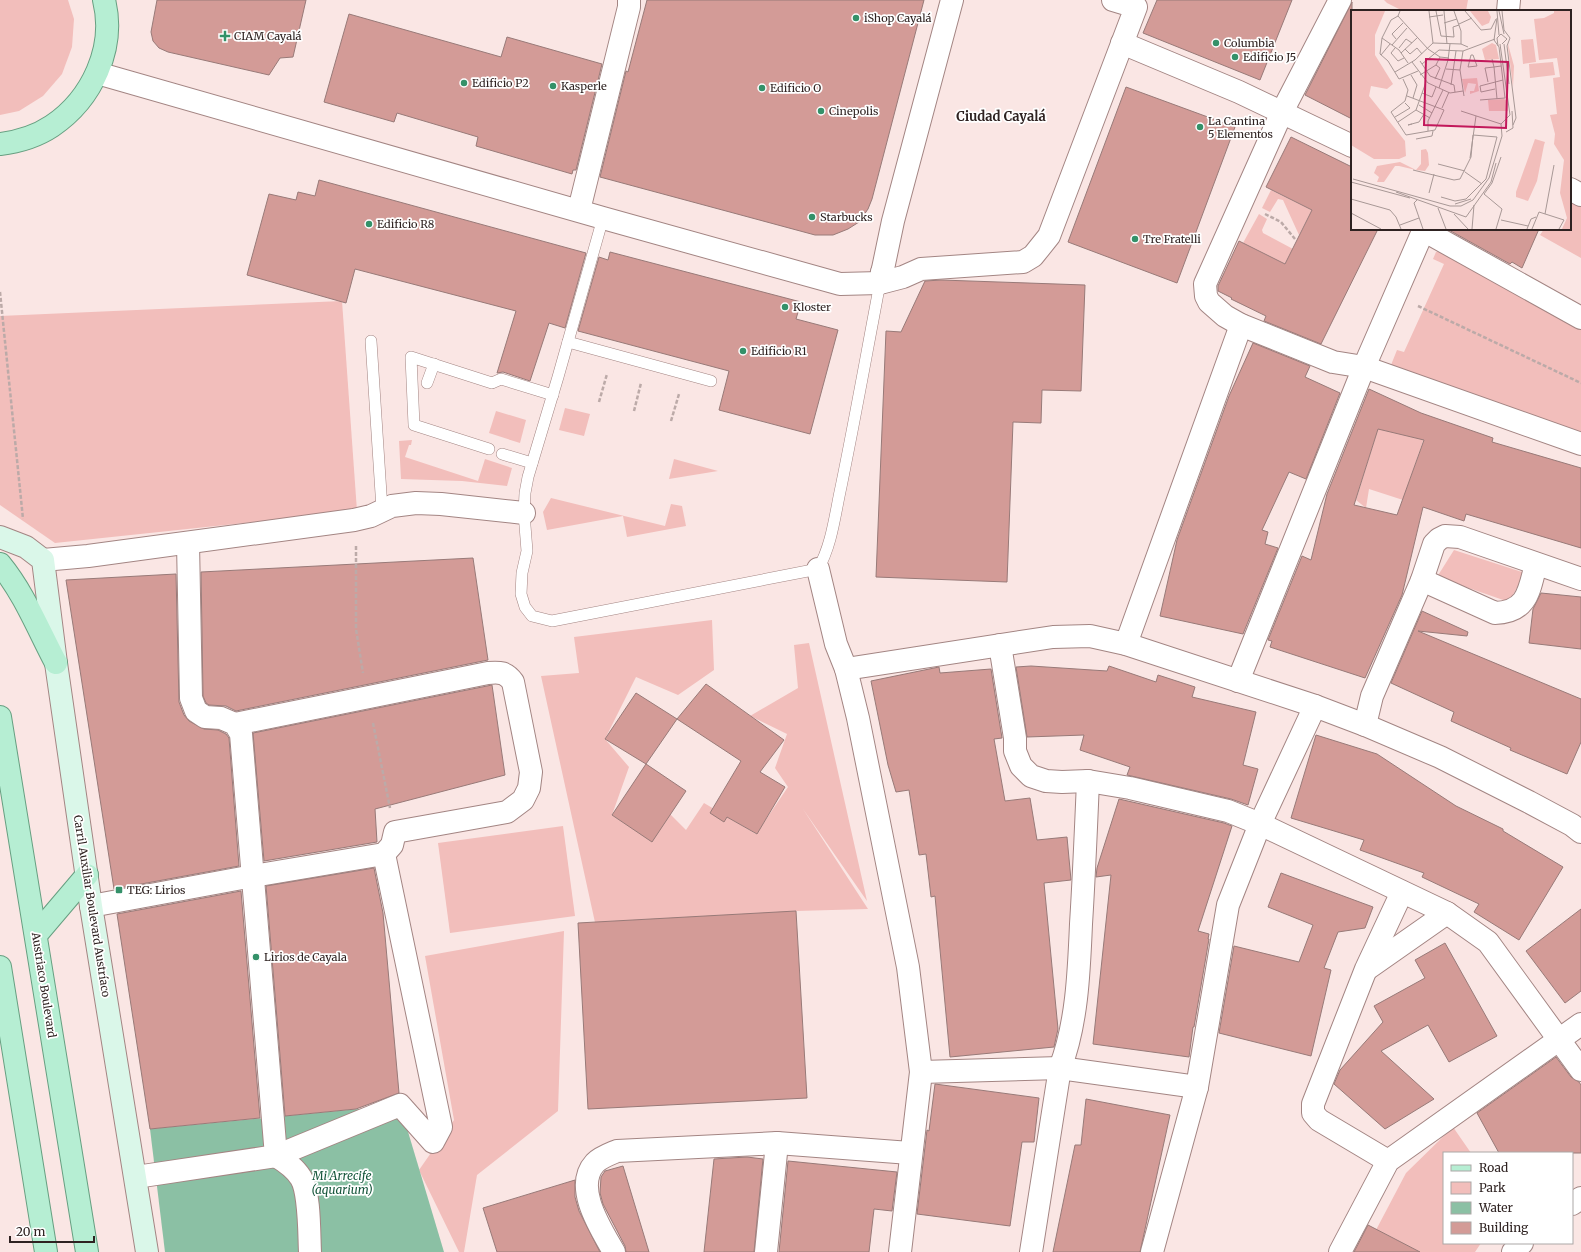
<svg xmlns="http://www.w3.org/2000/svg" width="1581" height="1252" viewBox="0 0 1581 1252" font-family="Merriweather,serif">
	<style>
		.green { fill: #f2bebb }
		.water { fill: #8bc0a4 }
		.building { fill: #d39b97; stroke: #987a78; fill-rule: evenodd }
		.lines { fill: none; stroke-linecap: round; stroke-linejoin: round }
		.lane-casing { stroke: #a38583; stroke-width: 12 }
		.street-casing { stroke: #a38583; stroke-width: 24 }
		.secondary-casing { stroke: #a38583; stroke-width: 24 }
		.primary-casing { stroke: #679f81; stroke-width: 24 }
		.path { stroke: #bcaaa8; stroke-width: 2.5; stroke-dasharray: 4 2; stroke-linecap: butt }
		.lane { stroke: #fff; stroke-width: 11 }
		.street { stroke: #fff; stroke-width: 22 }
		.secondary { stroke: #daf7e9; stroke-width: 22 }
		.primary { stroke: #b6eed3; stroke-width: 22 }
		.poi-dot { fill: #349169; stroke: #fff; stroke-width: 1.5 }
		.labels { text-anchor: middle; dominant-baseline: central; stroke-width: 3.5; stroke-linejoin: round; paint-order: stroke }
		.poi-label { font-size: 11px; fill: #2e2221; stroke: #fff; text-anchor: start }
		.street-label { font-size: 11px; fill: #2e2221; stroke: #fff }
		.water-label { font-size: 12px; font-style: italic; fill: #14553a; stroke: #fff }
		.quarter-label { font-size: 13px; font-weight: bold; fill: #2e2221; stroke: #fff }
		.inset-road { fill: none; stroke: #a89896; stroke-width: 1 }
		.view { fill: #c2185b; fill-opacity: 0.15; stroke: #c2185b; stroke-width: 2 }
		.inset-edge { fill: none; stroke: #2e2221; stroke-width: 2 }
	</style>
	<rect width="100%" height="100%" fill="#fae6e4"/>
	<g class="green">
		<path d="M0 0H68L74 19 72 47 62 74 43 96 19 111 0 115Z"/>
		<path d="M1384 0H1468L1466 11H1403L1387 3Z"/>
		<path d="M1271 190 1312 210 1299 235 1283 200 1278 199 1270 212 1262 208Z"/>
		<path d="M1570 194 1581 200V258L1540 235 1544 229H1570Z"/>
		<path d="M1259 214 1267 219 1262 230 1263 233 1293 249 1285 264 1243 243Z"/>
		<path d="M1440 251 1581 329V434L1391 365 1397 350 1404 352 1444 264 1433 259 1436 252Z"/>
		<path d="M342 301 357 511 55 543 0 505V316Z"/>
		<path d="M565 408 590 414 584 436 559 430Z"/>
		<path d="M496 411 526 420 520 443 489 433Z"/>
		<path d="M1378 429 1424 438 1403 500 1369 489 1366 508 1356 500Z"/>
		<path d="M412 440 411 445H409L405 457 478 481 485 459 512 468 507 486 462 481 401 479 399 441Z"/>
		<path d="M674 459 718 471 669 479Z"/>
		<path d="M551 498 665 526 671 504 682 506 686 526 627 537 623 516 547 530 543 512Z"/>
		<path d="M1454 550 1525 573 1509 602 1437 577Z"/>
		<path d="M712 620 714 670 678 695 636 677 605 739 629 767 612 815 652 841 670 814 686 830 704 803 756 834 788 787 775 768 787 734 750 716 798 688 794 645 809 643 867 901 803 809 868 909 796 911 596 927 541 676 579 673 574 637Z"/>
		<path d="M563 826 575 916 450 933 438 843Z"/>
		<path d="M564 931 558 1111 477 1175 464 1252H459L419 1170 454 1120 425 956Z"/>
		<path d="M1453 1127 1471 1153H1444V1243H1481L1475 1252H1420L1376 1230 1406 1173Z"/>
	</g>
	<path class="water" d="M400 1105 444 1252H165L150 1129Z"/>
	<g class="building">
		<path d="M157 0H306L293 57 280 58 269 75 168 52 159 48 153 41 151 32Z"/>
		<path d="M647 0H924L872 199 868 209 859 222 848 229 833 235H815L600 177 626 71 628 72Z"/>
		<path d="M1157 0H1292L1260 80 1143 33Z"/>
		<path d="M1352 2V119L1305 95Z"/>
		<path d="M349 14 501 57 507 37 602 64 576 170H573L572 174 476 146 478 137 397 113 394 122 324 102Z"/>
		<path d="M1126 87 1235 127 1177 283 1068 242Z"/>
		<path d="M1291 137 1352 167V229H1378L1321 344 1264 321 1266 316 1231 299 1232 298 1218 291V286L1239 241 1285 264 1312 210 1266 187Z"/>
		<path d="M319 180 586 253 565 328 549 323 530 381 503 372 497 373 516 311 355 269 346 303 247 275 269 194 296 200 298 192 315 196Z"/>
		<path d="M1447 229H1539L1522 268 1512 262 1510 264Z"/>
		<path d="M610 252 801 302 796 319 838 330 810 434 719 410 729 371 578 331 599 257 608 260Z"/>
		<path d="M941 280 1085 285 1081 391 1042 390 1041 423 1013 422 1007 582 876 577 886 331 901 332 925 281Z"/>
		<path d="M1253 343 1310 366 1305 377 1340 393 1306 479 1289 472 1262 530 1268 532 1265 544 1278 548 1243 634 1160 616 1177 540 1229 396Z"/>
		<path d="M1369 389 1421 413 1493 438 1492 442 1581 468V548L1466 514 1464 521 1423 507 1402 595 1365 678 1270 647 1272 641 1268 640 1302 556 1311 560 1327 494ZM1378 429 1424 440 1397 515 1354 505Z"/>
		<path d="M473 558 488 660 236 711 226 706 209 705 206 703 203 696 201 572Z"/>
		<path d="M176 574 179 702 184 715 189 721 204 729 218 730 226 734 229 738 239 866 114 889 66 580Z"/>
		<path d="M1541 593 1581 597V649L1529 643 1533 609Z"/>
		<path d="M1422 611 1468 632 1467 636 1418 631 1581 699V742L1567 774 1510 750 1511 748 1451 721 1454 712 1391 683Z"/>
		<path d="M1031 666 1107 671 1109 666 1156 682 1158 675 1195 687 1192 697 1256 712 1243 765 1258 769 1248 805 1231 799 1127 775 1130 767 1080 750 1084 735 1027 737 1016 667Z"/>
		<path d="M939 667 940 673 991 669 1002 738 994 739 1005 801 1030 798 1037 840 1067 837 1071 880 1044 883 1058 1029 1054 1047 950 1057 935 896 931 897 926 854 919 855 909 790 896 792 888 765 871 681Z"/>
		<path d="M706 684 784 740 760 772 785 787 757 834 727 817 724 822 710 813 741 761 677 719Z"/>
		<path d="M492 685 505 775 375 809 377 842 264 861 253 733Z"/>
		<path d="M636 693 677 719 646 764 605 739Z"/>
		<path d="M1316 735 1377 754 1456 806 1503 829V831L1563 867 1519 940 1474 912 1479 904 1422 877 1424 873 1360 850 1364 840 1291 818Z"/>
		<path d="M646 764 686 791 652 842 612 815Z"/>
		<path d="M1119 799 1224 823 1232 826 1198 931 1209 934 1208 939H1209L1194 1027H1193L1189 1057 1093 1044 1111 875 1096 877 1097 868Z"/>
		<path d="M374 868 383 913 399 1093 356 1109 285 1116 266 886Z"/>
		<path d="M1281 873 1373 907 1365 928 1338 932 1324 968 1331 970 1311 1056 1219 1033 1234 946 1299 962 1313 925 1268 907Z"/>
		<path d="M241 891 260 1118 150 1129 117 914Z"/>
		<path d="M1581 909V991L1565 1003 1526 951Z"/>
		<path d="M796 911 807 1098 588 1109 578 923Z"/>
		<path d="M1445 943 1497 1036 1449 1062 1428 1025 1381 1051 1434 1099 1385 1129 1334 1084 1340 1070 1383 1022 1374 1006 1425 978 1415 960Z"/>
		<path d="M1556 1057 1571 1077 1579 1082 1581 1085V1153H1499L1477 1113Z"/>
		<path d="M935 1084 1039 1098 1034 1142H1022L1010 1226 917 1214 927 1130 929 1131Z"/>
		<path d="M1086 1099 1170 1115 1140 1252H1053L1075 1145H1081Z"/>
		<path d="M747 1157 763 1159 754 1252H704L714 1159Z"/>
		<path d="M788 1161 897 1172 892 1211 874 1209 869 1252H779Z"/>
		<path d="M623 1166 649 1252H626L625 1246 603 1204 600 1193 601 1177 605 1171Z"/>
		<path d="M575 1180V1197L579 1211 600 1252H497L483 1208Z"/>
		<path d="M1368 1225 1420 1252H1354Z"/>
	</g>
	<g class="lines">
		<defs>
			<g id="lane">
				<path d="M603 218 558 377 528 477 525 493 524 513 527 551 522 573 521 594 525 607 532 616 552 621 818 569C832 545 835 514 841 487 855 419 867 351 880 283L883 282"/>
				<path d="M371 341 382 509"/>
				<path d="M568 342 711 381"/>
				<path d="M427 383 434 364"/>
				<path d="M489 449 414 425 411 357 492 383 501 379 553 395"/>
				<path d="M502 454 532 463"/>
			</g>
			<g id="street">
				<path d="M1340 0 1282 112 1205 284 1206 296 1209 302 1225 316 1241 325 1333 362 1364 367 1581 444"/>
				<path d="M1508 11 1509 0"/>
				<path d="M1122 43 1239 92 1352 146"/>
				<path d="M97 73 603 218 840 284 880 283 893 221 952 0"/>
				<path d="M1570 189 1581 195"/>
				<path d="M579 210 629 7V0"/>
				<path d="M1423 230 1581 318"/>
				<path d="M882 272 880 283 903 277 921 269 1023 262 1033 256 1049 236 1136 7 1113 0"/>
				<path d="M43 560 88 556 354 520 371 516 392 506 416 503 441 504 524 513"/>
				<path d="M818 569 836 644 846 669 858 718 908 967 921 1072 900 1252"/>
				<path d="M1422 580 1495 613C1528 612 1529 590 1536 564"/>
				<path d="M1126 644 1241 325"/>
				<path d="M1000 645 1015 738V751L1021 766 1031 776 1046 781 1062 782 1088 781 1130 788 1228 811 1260 824 1447 913 1488 942 1581 1070"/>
				<path d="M846 669 1053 637 1090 636 1126 644 1315 706 1365 725 1440 757 1529 802 1572 825 1581 832"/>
				<path d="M1238 681 1364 367 1424 229"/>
				<path d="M1365 725 1372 696 1422 580 1434 544 1439 539 1445 536 1460 537 1581 579"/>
				<path d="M91 906 253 876 384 854 392 845 395 832 507 812 523 800 529 788 531 772 513 682C506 672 500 672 488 673L235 724"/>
				<path d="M1367 969 1447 913"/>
				<path d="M921 1072 1060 1068 1197 1087"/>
				<path d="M777 1143 910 1153"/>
				<path d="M1388 1161 1319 1120 1313 1113V1104L1366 969 1402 892"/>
				<path d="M136 1177 276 1156 241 734 235 724 221 718 205 717 196 711 191 698 188 543"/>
				<path d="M1572 1204 1581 1198"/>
				<path d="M310 1252C309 1234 310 1193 301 1178 295 1168 286 1162 276 1156L400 1105 433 1142 441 1127 384 854"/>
				<path d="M614 1252C601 1229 573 1187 595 1163 601 1157 610 1154 617 1151L777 1143 766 1252"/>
				<path d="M1031 1252 1060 1068C1077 1024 1079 972 1081 924 1084 877 1086 829 1088 781"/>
				<path d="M1152 1252 1197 1087 1228 905 1260 824 1315 706"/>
				<path d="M1340 1252 1388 1161 1581 1024"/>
				<path d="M1513 1252 1522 1243"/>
			</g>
			<path id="secondary" d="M0 537 26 547 43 560 56 663 91 906 147 1252"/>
			<g id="primary">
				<path d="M0 144C17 142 37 136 52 126 92 99 116 48 104 0"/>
				<path d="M0 564C24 593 38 629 56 663"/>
				<path d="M0 717 87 1252"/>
				<path d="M36 935 87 875"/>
				<path d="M0 967 46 1252"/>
			</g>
		</defs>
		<use href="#lane" class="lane-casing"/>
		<use href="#street" class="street-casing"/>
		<use href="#secondary" class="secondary-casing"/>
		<use href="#primary" class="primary-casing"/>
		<g class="path">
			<path d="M1265 214 1281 222 1295 239"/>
			<path d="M0 292 23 519"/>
			<path d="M1418 306 1581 383"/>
			<path d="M599 402 607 374"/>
			<path d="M634 411 641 383"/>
			<path d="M671 421 679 394"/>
			<path d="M356 546V629L363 673"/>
			<path d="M373 723 390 808"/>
		</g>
		<use href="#lane" class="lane"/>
		<use href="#street" class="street"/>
		<use href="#secondary" class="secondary"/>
		<use href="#primary" class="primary"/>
	</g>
	<g class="poi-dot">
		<circle cx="856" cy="18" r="4"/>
		<path d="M223 30h4v4h4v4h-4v4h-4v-4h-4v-4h4z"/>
		<circle cx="1216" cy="43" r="4"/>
		<circle cx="1235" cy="57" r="4"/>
		<circle cx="464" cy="83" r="4"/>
		<circle cx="553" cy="86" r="4"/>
		<circle cx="762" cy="88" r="4"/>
		<circle cx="821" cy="111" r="4"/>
		<circle cx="1200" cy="127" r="4"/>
		<circle cx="812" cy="217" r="4"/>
		<circle cx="369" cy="224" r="4"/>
		<circle cx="1135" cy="239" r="4"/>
		<circle cx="785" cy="307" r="4"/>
		<circle cx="743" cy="351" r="4"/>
		<rect x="115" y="886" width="8" height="8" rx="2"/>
		<circle cx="256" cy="957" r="4"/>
	</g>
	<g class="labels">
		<g class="poi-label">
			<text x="864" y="18">iShop Cayalá</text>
			<text x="234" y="36">CIAM Cayalá</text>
			<text x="1224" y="43">Columbia</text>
			<text x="1243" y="57">Edificio J5</text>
			<text x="472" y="83">Edificio P2</text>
			<text x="561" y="86">Kasperle</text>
			<text x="770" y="88">Edificio O</text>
			<text x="829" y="111">Cinepolis</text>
			<text x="1208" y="121">La Cantina<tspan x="1208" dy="13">5 Elementos</tspan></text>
			<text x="820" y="217">Starbucks</text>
			<text x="377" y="224">Edificio R8</text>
			<text x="1143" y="239">Tre Fratelli</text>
			<text x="793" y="307">Kloster</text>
			<text x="751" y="351">Edificio R1</text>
			<text x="127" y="890">TEG: Lirios</text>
			<text x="264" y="957">Lirios de Cayala</text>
		</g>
		<g class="street-label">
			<text transform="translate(92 906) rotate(81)">Carril Auxiliar Boulevard Austríaco</text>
			<text transform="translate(44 985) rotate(81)">Austriaco Boulevard</text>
		</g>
		<g class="water-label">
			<text x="342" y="1175">Mi Arrecife<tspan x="342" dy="14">(aquarium)</tspan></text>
		</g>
		<g class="quarter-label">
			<text x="1001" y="116">Ciudad Cayalá</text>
		</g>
	</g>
	<g transform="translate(1351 10)">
		<rect width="220" height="220" fill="#fae6e4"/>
		<path d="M0 1H34L24 25V45L42 74 36 79 20 76 18 86 54 131 55 146 48 149H23L0 135ZM119 1H137L140 7 138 13 131 16ZM203 1H219L220 6V219H211L216 208 209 183 213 150 203 134 204 124 199 105 206 104 202 68 209 67 206 48 188 50 183 9 193 8 203 3ZM182 29 185 52 172 54 170 30ZM141 33 145 35 148 49 134 50 131 39ZM157 34 163 56 162 77 157 36ZM202 52 204 65 179 68 178 54ZM126 68 128 81 119 84V81H123L125 74 117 73 114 83 111 69ZM153 89 156 91 157 101H138L137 90ZM184 129 194 132 193 135 186 171 177 191 165 187V182ZM75 139 77 143 78 155 74 161 65 160 48 156H44L33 172H26L28 167 23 163 26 156 49 152 65 160 70 154V140Z" fill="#f2bebb"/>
		<path class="inset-road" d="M49 1 47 6 40 10 31 28 29 44 37 51 48 69 67 61M85 1 90 26 103 27 102 17 108 15M93 1 96 34M103 1 110 21V34M114 1 130 20 140 19 145 9M146 1 148 25M148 1 153 24M151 1 153 20 159 28 156 36 165 108 162 115M47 6 77 39 89 47 98 48M78 7 92 5M146 8 143 30 148 37 154 88M93 13 106 9M108 14 121 8M31 28 48 40 57 53M45 29 41 24 52 13M82 33 110 34 117 37M153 34 158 74M41 35 56 18M147 36 146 28 150 24 156 29 151 34M44 38 40 43 47 51 53 48M48 38 55 29 61 33M54 39 59 44 66 38 71 44M50 43 66 28M30 45 39 34M120 45H122L126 56 117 57ZM69 51 79 66 103 75 104 82M61 52 77 73 99 83 112 81M71 54 88 40 112 41M95 59 109 60M44 62 64 50 82 33 78 1M60 65 66 75 62 88M69 65 85 55 89 47M52 69 57 80 54 91 40 102 55 125 84 120 93 100 56 86M84 69 89 58 85 55M137 72 134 58 143 57 141 49M100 75 105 41M88 78 97 50 99 34M144 79 130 82 129 76 152 70M71 83 81 87 85 77M113 86 109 60 112 41 144 29M146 89 143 57 150 56M129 90 154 88M68 95 81 103M91 98 98 82M65 100 79 108M110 101 150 114M44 107 59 98 54 93M47 112 65 100 75 72M61 114 57 115 68 112 73 104M77 121V111L92 80M155 122 162 118 161 101M65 129 81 126 82 121M119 148 125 106M87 154 114 161M62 160 103 170 109 169 120 147 122 125M114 162 131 174M2 169 99 196H110L122 190 138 168 151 126 150 114 159 105 149 34M0 172 59 188M45 182 115 207 140 172 145 153M78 183 83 164M90 187 104 191 115 189 135 169 146 127 122 125M0 189 39 200 45 207 50 219M66 190 63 193 72 219M104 194 120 189M87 198 95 219M0 203 30 219M103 204 117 219M194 204 203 155M150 210 177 216M49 215 68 208M121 219 123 195M145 219 151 199 133 184 141 173 150 147M176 219 180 209 185 207M181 219 188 202 213 210 208 219"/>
		<path class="view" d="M75 49 157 52 155 118 73 115Z"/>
		<rect width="220" height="220" class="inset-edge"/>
	</g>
	<rect x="1443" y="1152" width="130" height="92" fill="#ffffff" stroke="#aba7a6"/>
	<rect x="1451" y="1165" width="20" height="6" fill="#b6eed3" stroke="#aba7a6"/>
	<text x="1479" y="1172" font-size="12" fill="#2e2221">Road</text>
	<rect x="1451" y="1182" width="20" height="12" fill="#f2bebb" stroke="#aba7a6"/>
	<text x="1479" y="1192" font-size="12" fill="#2e2221">Park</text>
	<rect x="1451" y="1202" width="20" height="12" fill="#8bc0a4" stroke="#aba7a6"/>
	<text x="1479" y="1212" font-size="12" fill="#2e2221">Water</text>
	<rect x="1451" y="1222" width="20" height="12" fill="#d39b97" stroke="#aba7a6"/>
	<text x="1479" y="1232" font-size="12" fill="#2e2221">Building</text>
	<path d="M10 1236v6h84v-6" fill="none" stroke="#2e2221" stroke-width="2"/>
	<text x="16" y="1236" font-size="12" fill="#2e2221" stroke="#ffffff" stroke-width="3" paint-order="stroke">20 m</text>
</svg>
